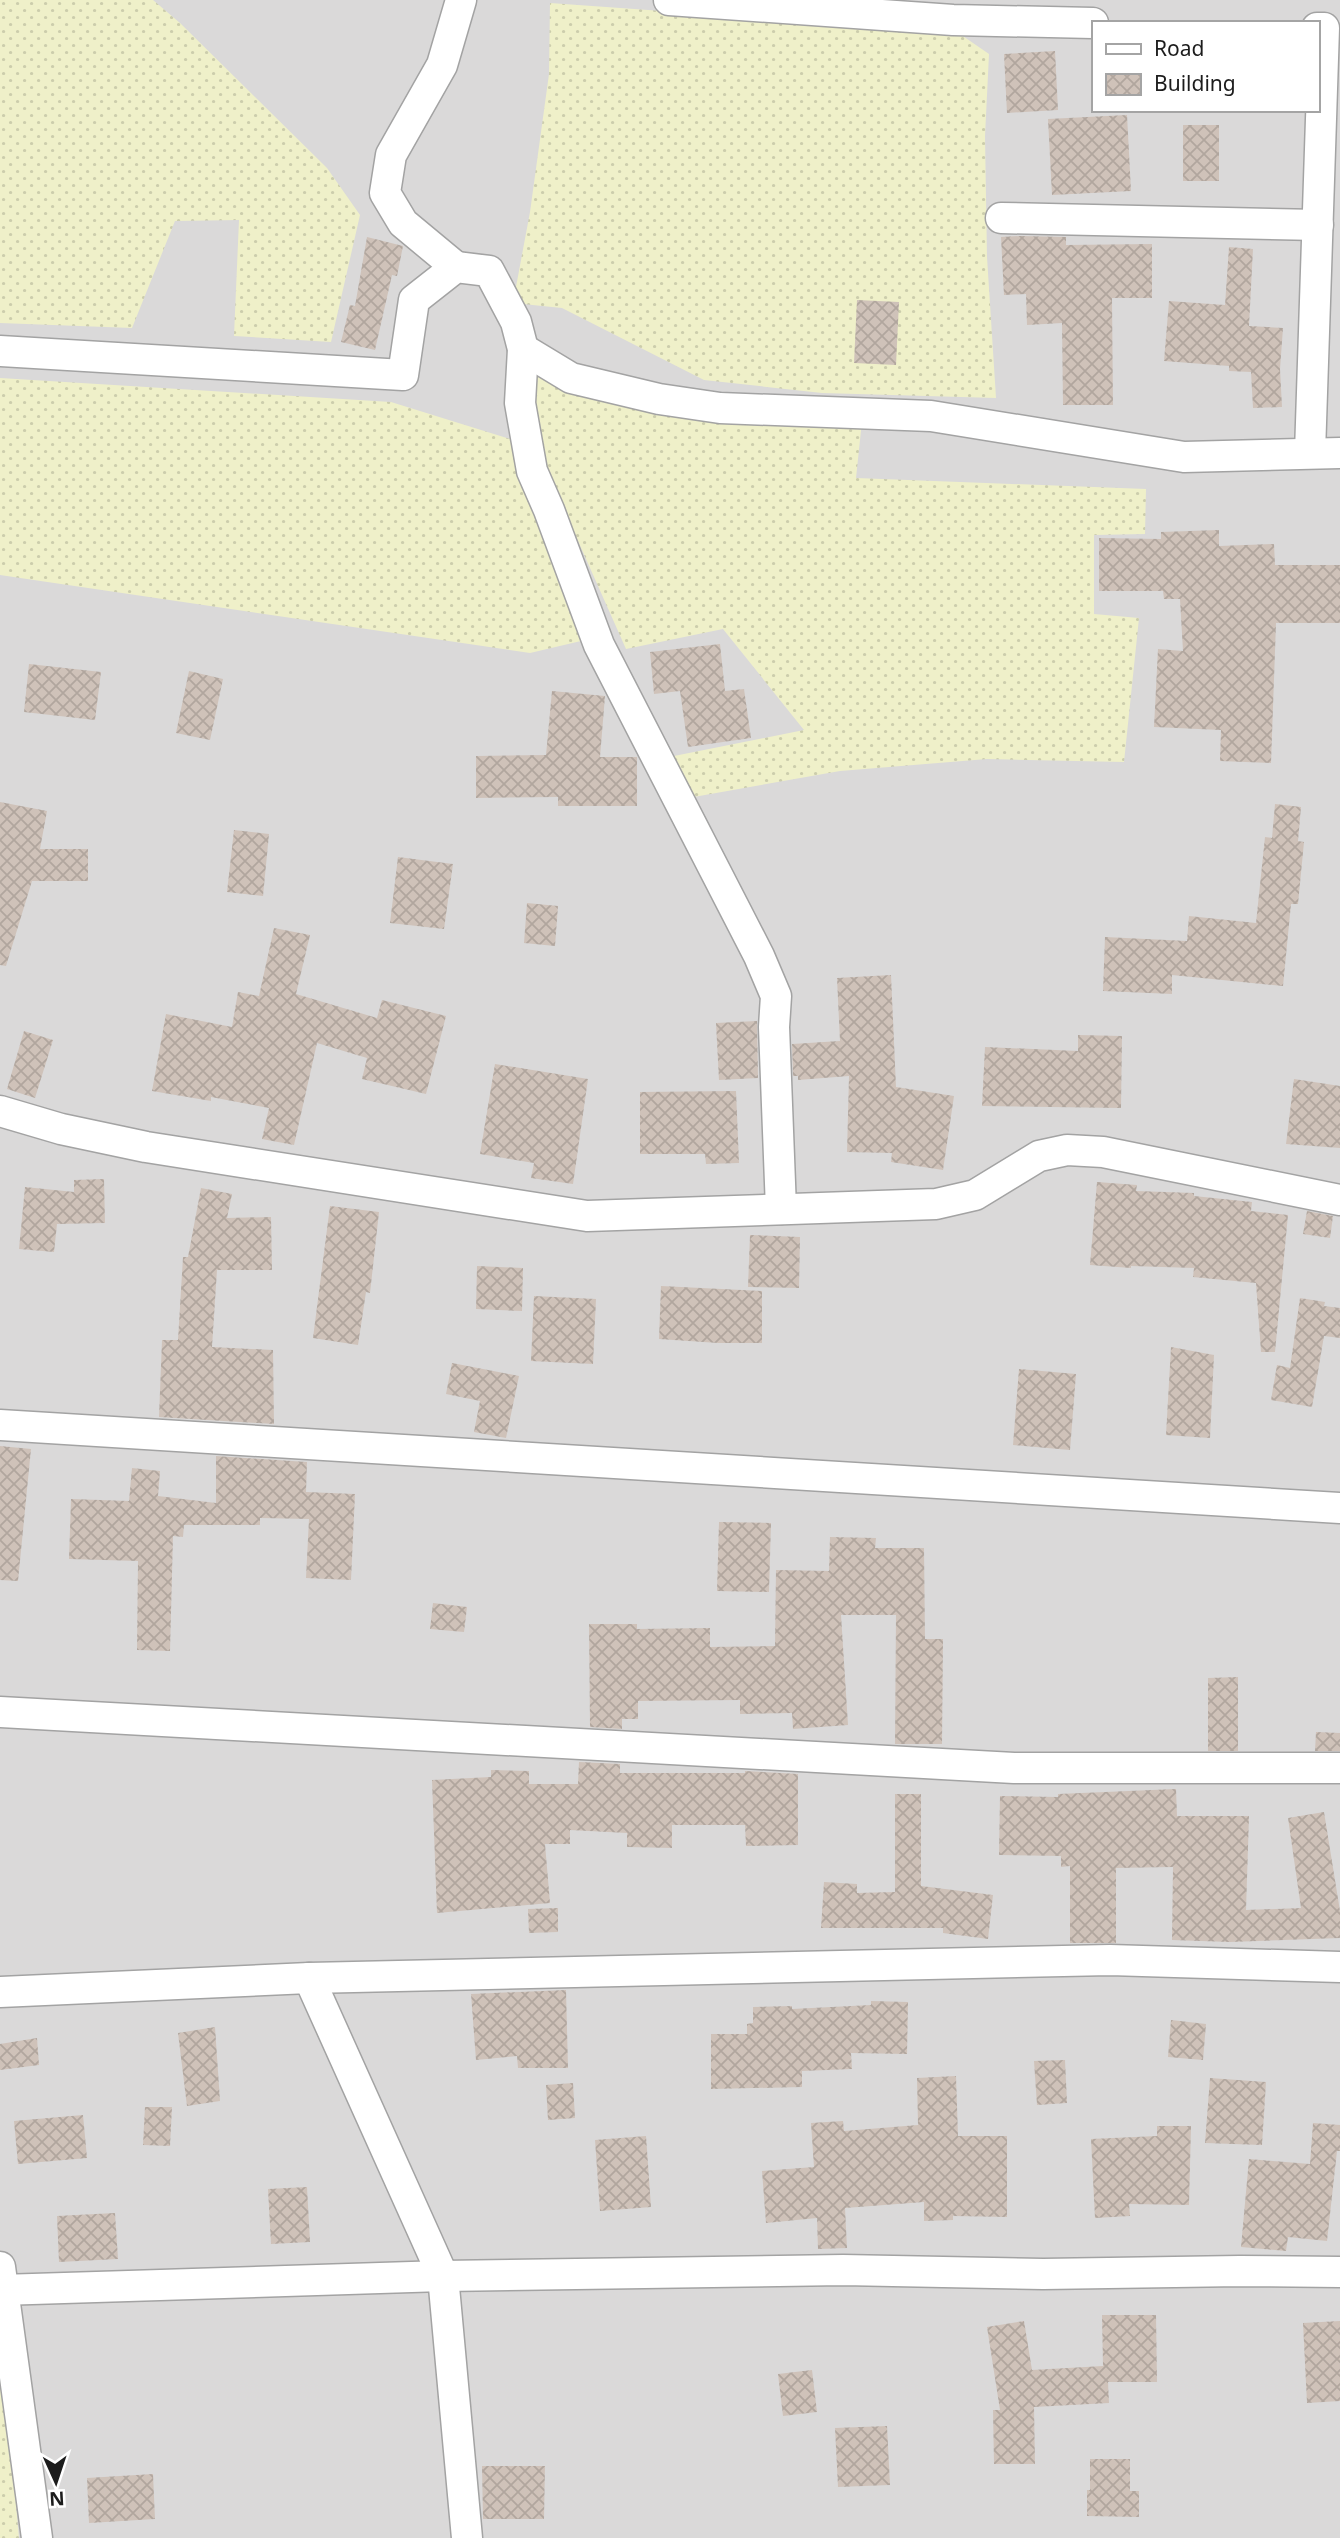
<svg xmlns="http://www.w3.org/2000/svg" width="1340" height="2538" viewBox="0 0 1340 2538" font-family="'Noto Sans',sans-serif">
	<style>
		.residential { fill: #dad9d9; fill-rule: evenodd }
		.farmland { fill: url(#farmland-dots) }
		.building { fill: url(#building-cross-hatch) }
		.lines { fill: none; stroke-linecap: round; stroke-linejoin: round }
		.minor-casing { stroke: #a3a3a3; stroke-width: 33 }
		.minor { stroke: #fff; stroke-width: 30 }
	</style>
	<defs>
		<pattern id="farmland-dots" width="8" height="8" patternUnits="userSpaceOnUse" patternTransform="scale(1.75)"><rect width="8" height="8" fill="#eff0c9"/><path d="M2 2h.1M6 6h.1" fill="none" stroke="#cccdac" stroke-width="1.8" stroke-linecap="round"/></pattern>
		<pattern id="building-cross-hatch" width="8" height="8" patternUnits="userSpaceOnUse" patternTransform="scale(1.75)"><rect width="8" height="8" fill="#cfc2b9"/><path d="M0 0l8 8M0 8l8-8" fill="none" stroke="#b1a69e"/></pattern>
	</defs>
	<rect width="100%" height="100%" fill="#efe9e0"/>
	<path class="residential" d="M0 0H1340V2538H0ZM1093 23H1317V110H1093Z"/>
	<g class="farmland">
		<path d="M0 0H153L180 23 327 168 360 215 331 342 234 336 239 220 175 221 132 328 0 323Z"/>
		<path d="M550 3 957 32 989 54 985 136 987 257 996 398 822 393 704 380 562 308 513 303 530 212 549 74Z"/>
		<path d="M527 364 862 421 856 478 1146 489 1145 534 1094 535V614L1139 618 1124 762 987 759 840 771 688 798 664 758 804 730 723 629 626 649 535 444Z"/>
		<path d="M0 378 391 402 510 439 581 641 530 653 0 575Z"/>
		<path d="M0 2369H4L19 2538H0Z"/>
	</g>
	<g class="building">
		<path d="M1055 51 1058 110 1007 113 1004 54Z"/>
		<path d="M1127 115 1131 191 1052 195 1048 119Z"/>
		<rect x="1183" y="125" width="36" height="56"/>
		<path d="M1020 236 1066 237V245L1152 244V298H1112L1113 405H1063L1062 323 1027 325 1026 294 1004 295 1001 237Z"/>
		<path d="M367 237 403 246 397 276 392 275 375 350 341 342 350 305 355 306Z"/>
		<path d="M1229 247 1253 249 1249 326 1283 328 1280 369 1282 407 1253 408 1251 372 1229 371V366L1164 361 1169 301 1225 305Z"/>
		<path d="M857 300 899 302 896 365 854 363Z"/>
		<path d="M1219 530V546L1274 544 1275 565H1340V623H1276L1271 763 1220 761 1221 730 1154 727 1158 649 1183 651 1180 599H1164L1163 591H1099V538L1161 539V532Z"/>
		<path d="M720 644 725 691 744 689 751 738 688 747 680 691 654 694 650 652Z"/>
		<path d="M29 664 101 672 95 720 24 712Z"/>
		<path d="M189 671 223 679 210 740 176 733Z"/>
		<path d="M552 691 605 696 600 757H637V806H558V797L476 798V756L546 755Z"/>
		<path d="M0 802 47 811 40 849H88V881H32L6 966 0 965Z"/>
		<path d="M1275 804 1301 807 1298 841 1304 842 1298 904H1291L1283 986 1172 975V994L1103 991 1105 937 1187 941 1189 916 1256 923 1265 837 1272 838Z"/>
		<path d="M234 830 269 834 263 896 227 892Z"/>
		<path d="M398 857 453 864 444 929 390 923Z"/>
		<path d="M527 903 558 906 555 946 524 943Z"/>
		<path d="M274 928 310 935 296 994 377 1018 382 1000 446 1016 426 1094 362 1079 367 1058 317 1043 294 1145 262 1139 269 1108 211 1097V1101L152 1091 166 1014 232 1027 238 992 259 996Z"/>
		<path d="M891 975 896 1087 954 1096 943 1170 891 1162 892 1153 847 1152 849 1076 798 1080V1076H793L792 1044 840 1041 837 978Z"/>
		<path d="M757 1021 758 1078 719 1080 716 1023Z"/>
		<path d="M24 1031 53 1040 35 1098 7 1089Z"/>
		<path d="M1078 1035 1122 1036 1121 1108 982 1106 985 1047 1078 1051Z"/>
		<path d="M495 1064 588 1079 573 1184 531 1178 534 1163 480 1154Z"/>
		<path d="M1294 1079 1340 1086V1148L1286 1144Z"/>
		<path d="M736 1091 739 1163 706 1164 705 1154H640V1092Z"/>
		<path d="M104 1179 105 1223 57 1224 54 1252 19 1249 25 1187 74 1192V1180Z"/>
		<path d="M1097 1182 1137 1185 1136 1191 1194 1193V1196L1252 1202 1251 1211 1288 1215 1275 1352H1261L1256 1283 1193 1277 1194 1268 1131 1266V1268L1090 1265Z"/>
		<path d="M201 1188 232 1194 227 1218 271 1217 272 1270H217L212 1347 273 1350 274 1424 159 1417 162 1340H178L183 1257H188Z"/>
		<path d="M330 1206 379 1212 370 1293 366 1292 358 1345 313 1338Z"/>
		<path d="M1307 1211 1333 1216 1330 1238 1303 1234Z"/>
		<path d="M750 1235 800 1237 799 1288 748 1287Z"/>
		<path d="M477 1266 523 1268 522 1311 476 1309Z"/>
		<path d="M661 1286 762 1291V1343H718L659 1339Z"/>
		<path d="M534 1296 596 1299 593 1364 531 1361Z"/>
		<path d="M1300 1298 1325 1302 1324 1306 1340 1308V1338L1324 1336 1312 1407 1271 1400 1277 1365 1290 1368Z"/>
		<path d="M1171 1347 1214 1355 1210 1438 1166 1435Z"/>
		<path d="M452 1363 519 1376 506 1438 474 1432 480 1401 446 1394Z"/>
		<path d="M1019 1369 1076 1374 1070 1450 1013 1445Z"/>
		<path d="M0 1446 31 1449 18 1581 0 1580Z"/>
		<path d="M216 1456 307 1462 306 1492 355 1494 351 1580 306 1578 309 1519 260 1518V1525H184L183 1537 173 1536 170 1651 137 1650 138 1561 69 1559 71 1499 129 1501 132 1468 160 1471 158 1496 216 1503Z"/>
		<path d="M719 1522 771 1523 769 1592 717 1591Z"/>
		<path d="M830 1537 876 1538 875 1548H924L925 1639H943L942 1744H895L896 1615H841L848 1725 793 1729 792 1713 740 1714V1700L638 1701V1719H622V1729L590 1727 589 1624H637V1629L710 1628V1647L775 1646 776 1570 829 1571Z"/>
		<path d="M433 1603 467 1607 464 1632 430 1629Z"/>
		<path d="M1238 1677V1751H1208V1678Z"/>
		<path d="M1316 1732 1340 1733V1751H1315Z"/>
		<path d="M579 1762 620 1764V1773H745V1771L798 1774V1845L746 1846 745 1825H672V1848L627 1847V1833L570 1830V1844H545L550 1903 437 1913 432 1780 491 1777V1770L529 1771V1784H578Z"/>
		<path d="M1176 1789 1177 1816H1249L1246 1910 1301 1908 1288 1818 1324 1812 1340 1911V1938L1230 1942 1172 1940 1173 1867 1116 1868V1943H1070V1866L1061 1867V1856L999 1855 1000 1796 1058 1797V1794Z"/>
		<path d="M895 1794H921V1886L993 1895 988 1939 943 1933V1928H821L824 1882 857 1884V1893L895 1892Z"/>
		<path d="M558 1908V1932L529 1933 528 1909Z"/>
		<path d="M566 1990 568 2068H518L517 2056 476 2060 471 1994Z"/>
		<path d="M871 2001 908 2002 907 2054 851 2053 852 2069 802 2071V2087L711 2089V2034H747V2024L753 2023V2007L792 2006V2009L871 2005Z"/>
		<path d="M1171 2020 1206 2024 1203 2060 1168 2057Z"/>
		<path d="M215 2027 220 2101 187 2106 178 2033Z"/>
		<path d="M37 2038 39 2065 0 2070V2044Z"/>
		<path d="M1065 2060 1067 2103 1037 2105 1034 2061Z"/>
		<path d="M956 2076 958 2136H1007V2217L953 2216V2220L924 2221V2202L845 2208 847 2248 818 2249 817 2218 766 2223 762 2171 814 2167 811 2123 843 2121 844 2131 918 2125 917 2078Z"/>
		<path d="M1210 2078 1266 2082 1262 2145 1205 2143Z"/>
		<path d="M573 2083 575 2118 548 2120 546 2085Z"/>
		<path d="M145 2107H172L170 2146 143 2145Z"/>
		<path d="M83 2115 87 2158 18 2164 14 2121Z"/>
		<path d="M1313 2123 1340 2125V2151H1337L1327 2241 1288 2237 1286 2251 1241 2247 1249 2159 1310 2164Z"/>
		<path d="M1157 2126H1191L1189 2205 1129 2204 1130 2216 1095 2218 1091 2139 1157 2136Z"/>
		<path d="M646 2136 651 2207 600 2211 595 2140Z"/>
		<path d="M307 2187 310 2242 271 2244 268 2189Z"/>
		<path d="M115 2213 118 2259 59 2262 57 2216Z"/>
		<path d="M1102 2315H1156L1157 2382H1108L1109 2403 1034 2407 1035 2464H994L993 2410H1000L987 2327 1024 2321 1032 2370 1103 2366Z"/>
		<path d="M1340 2321V2401L1307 2403 1303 2323Z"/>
		<path d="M812 2370 817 2412 783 2416 778 2374Z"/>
		<path d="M887 2426 890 2485 838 2487 835 2428Z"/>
		<path d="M1090 2459H1130V2491H1139V2517L1087 2516V2490H1090Z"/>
		<path d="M482 2466H545L544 2519H483Z"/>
		<path d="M153 2474 155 2519 89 2523 87 2478Z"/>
	</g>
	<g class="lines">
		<defs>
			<g id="minor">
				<path d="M669 0 953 20 1093 23"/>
				<path d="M1001 218 1318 225"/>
				<path d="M456 267 403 223 385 193 391 155 442 65 461 0"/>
				<path d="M523 349 571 378 659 399 720 408 931 416 1184 457 1340 453"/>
				<path d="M0 351 403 375 414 300 456 267 489 271 516 322 523 349 520 403 532 471 549 510 599 645 759 956 776 996 774 1027 781 1209"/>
				<path d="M1310 453 1324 28H1317"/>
				<path d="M0 1111 61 1129 146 1147 587 1216 936 1204 975 1195 1039 1156 1067 1150 1103 1152 1340 1200"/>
				<path d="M0 1425 1340 1508"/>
				<path d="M0 1712 1014 1768H1340"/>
				<path d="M309 1978 443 2276 467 2538"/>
				<path d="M0 1992 309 1978 1110 1960 1340 1967"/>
				<path d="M0 2267 37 2538"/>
				<path d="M0 2290 443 2276 843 2270 1043 2274 1240 2271 1340 2272"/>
			</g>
		</defs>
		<use href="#minor" class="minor-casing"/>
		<use href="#minor" class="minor"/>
	</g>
	<rect x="1092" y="21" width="228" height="91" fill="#ffffff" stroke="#a4a4a4" stroke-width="2"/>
	<rect x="1106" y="44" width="35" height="10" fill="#ffffff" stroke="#a4a4a4" stroke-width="2"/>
	<text x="1154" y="56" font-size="21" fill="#1c1c1c">Road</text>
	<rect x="1106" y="74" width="35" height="21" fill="url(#building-cross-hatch)" stroke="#a4a4a4" stroke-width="2"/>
	<text x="1154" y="91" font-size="21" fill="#1c1c1c">Building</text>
	<g transform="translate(56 2482) rotate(177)" stroke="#ffffff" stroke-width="5" paint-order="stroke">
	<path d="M0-5L12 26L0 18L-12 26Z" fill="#1c1c1c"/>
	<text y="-10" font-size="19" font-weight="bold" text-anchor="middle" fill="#1c1c1c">N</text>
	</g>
</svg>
